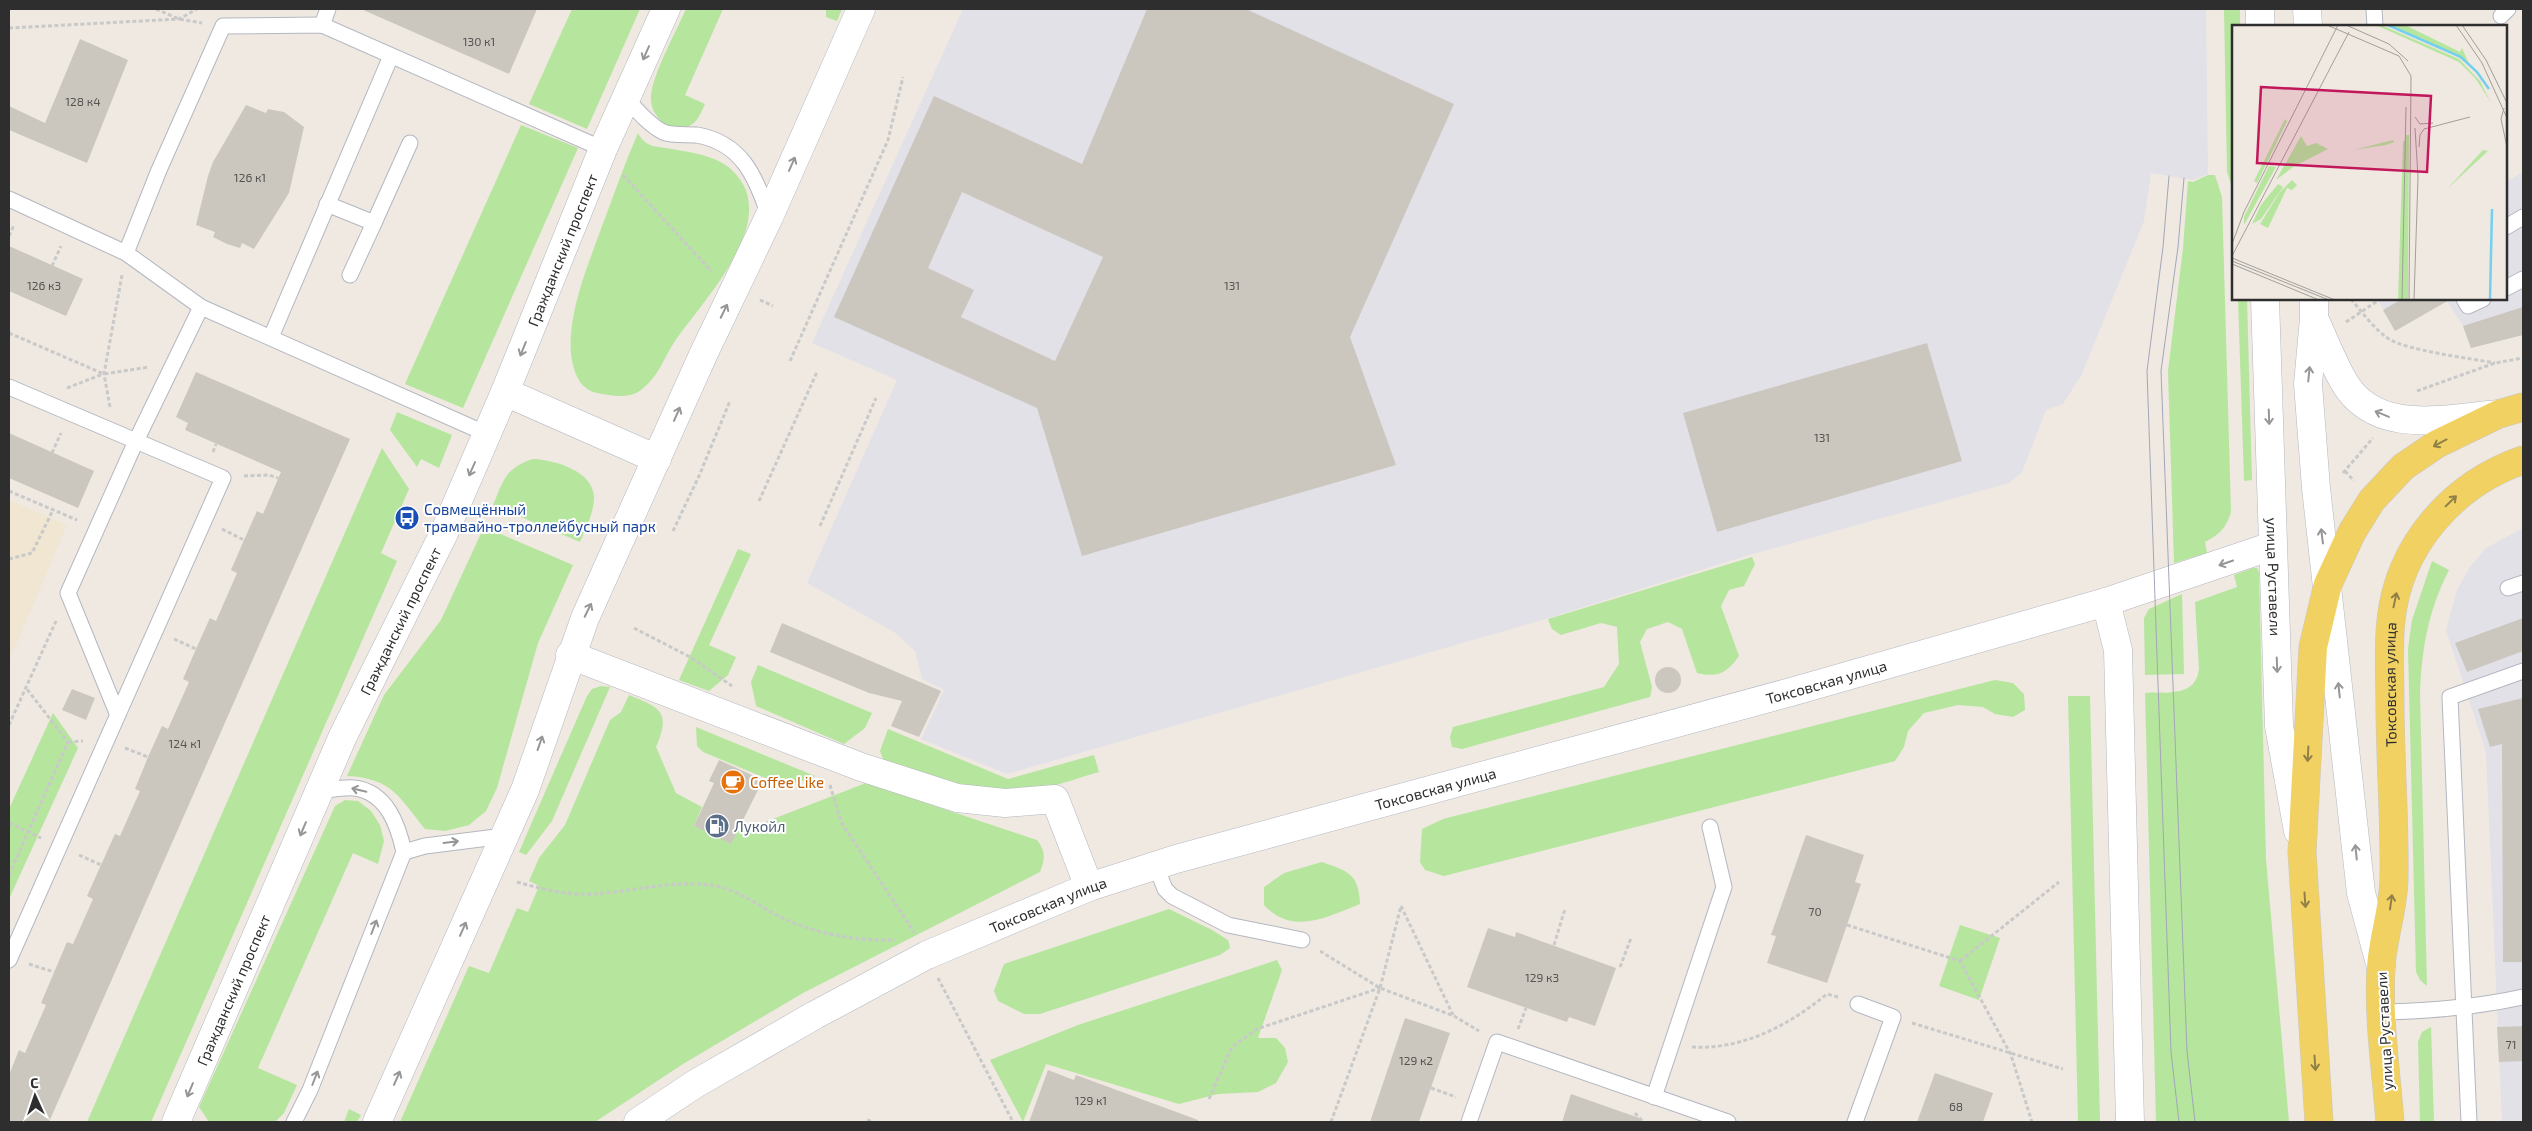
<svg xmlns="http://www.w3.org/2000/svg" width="2532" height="1131" viewBox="0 0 2532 1131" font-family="'Exo 2',sans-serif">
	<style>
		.industrial { fill: #e3e1e8 }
		.education { fill: #f0e6d1 }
		.green { fill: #b6e59e }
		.building { fill: #cbc7bf; fill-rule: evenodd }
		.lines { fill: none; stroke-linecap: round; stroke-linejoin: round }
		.lane-casing { stroke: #b4b7c1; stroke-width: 17 }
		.street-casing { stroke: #b4b7c1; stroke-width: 29 }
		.secondary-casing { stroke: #b4b7c1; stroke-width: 29 }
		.primary-casing { stroke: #c9c9c9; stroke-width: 29 }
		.path { stroke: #c9c9c9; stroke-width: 3; stroke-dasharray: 4 2.5; stroke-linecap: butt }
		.lane { stroke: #fff; stroke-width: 15 }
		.street { stroke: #fff; stroke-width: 28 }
		.secondary { stroke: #fff; stroke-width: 28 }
		.primary { stroke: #f2d163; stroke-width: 28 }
		.tram { stroke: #a3a6b8; stroke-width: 1 }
		.oneway { stroke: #969696 }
		.oneway2 { stroke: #908048 }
		.labels { text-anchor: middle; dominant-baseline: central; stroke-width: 4; stroke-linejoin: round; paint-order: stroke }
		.number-label { font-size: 12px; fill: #555452 }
		.street-label { font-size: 15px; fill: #2e2e2e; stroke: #fff }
		.transit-label { font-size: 15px; fill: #164399; stroke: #fff; text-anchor: start }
		.food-label { font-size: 15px; fill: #c56008; stroke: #fff; text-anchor: start }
		.service-label { font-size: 15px; fill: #4e5e75; stroke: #fff; text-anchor: start }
		.inset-river { fill: none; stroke: #75cff0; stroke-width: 2.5 }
		.inset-road { fill: none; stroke: #a29e99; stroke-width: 1 }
		.view { fill: #c2185b; fill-opacity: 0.15; stroke: #c2185b; stroke-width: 2.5 }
		.inset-edge { fill: none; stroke: #2e2e2e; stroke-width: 2.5 }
	</style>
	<rect width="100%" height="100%" fill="#efe9e1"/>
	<g class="industrial">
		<path d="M963 9H2206L2208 174 2193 180 2151 173 2144 221 2082 374 2063 404 2046 410 2022 472 2009 483 1749 555 1539 621 1007 774 921 739 944 690 922 679 915 651 894 632 807 583 897 380 812 343Z"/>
		<path d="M2523 172V335L2471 348 2463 326 2447 301 2395 331 2378 299H2506V182Z"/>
		<path d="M2523 528V1122H2502L2486 752 2446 630 2457 590 2470 567 2486 548Z"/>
	</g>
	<path class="education" d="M9 500 67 525 9 661Z"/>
	<g class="green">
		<path d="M572 9H640L587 129 529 104Z"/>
		<path d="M686 9H723L685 95 705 104C701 112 698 122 689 126 668 134 649 115 651 95 654 71 676 32 686 9Z"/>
		<path d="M826 9H842L837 21 826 17Z"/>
		<path d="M2224 9H2240V26H2233V190L2227 172Z"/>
		<path d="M521 125 578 148 463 408 405 384Z"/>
		<path d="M638 133C640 137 644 142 648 144 653 147 661 147 666 148 697 154 728 155 744 186 768 235 701 303 675 341 663 359 658 379 638 392 627 399 609 395 597 393 573 389 569 354 571 334 574 298 589 262 601 229 613 197 624 165 638 133Z"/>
		<path d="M2208 175H2215L2222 197 2231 512C2226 528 2220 534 2205 542L2207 553 2174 563 2168 371 2183 248 2188 181 2193 182Z"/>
		<path d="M2238 299H2247L2252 480 2244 481Z"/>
		<path d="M397 412 452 435 439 468 421 459 417 467 390 430Z"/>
		<path d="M382 448 409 489 381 553 397 561 151 1122H87Z"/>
		<path d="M533 459C555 460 593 471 594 497 594 513 586 527 580 542L493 505C504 480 505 468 533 459Z"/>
		<path d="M484 527 573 565 538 643 497 788 486 811 469 825 445 831 425 829C399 797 392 778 347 776L384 695 441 620Z"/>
		<path d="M738 549 751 554 709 645 736 657 728 675 709 691 679 680Z"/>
		<path d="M1752 557 1755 564 1744 586 1729 590 1721 606 1739 656C1727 673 1718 678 1697 673L1682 629 1668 622 1647 629 1640 642 1652 687 1650 697 1462 749 1452 747 1450 737 1453 727 1604 687 1619 664 1617 627 1601 623 1561 635 1552 629 1548 619Z"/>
		<path d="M2432 561 2449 570C2428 611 2422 648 2420 693L2427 986 2420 980 2416 972 2408 649 2412 620Z"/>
		<path d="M2253 568H2257L2259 573 2266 859 2289 1122H2156L2145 693C2167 692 2196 697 2199 669L2195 602 2237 587 2234 575Z"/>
		<path d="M2182 594 2184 674 2145 675 2144 618 2149 609Z"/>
		<path d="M758 665 872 713 865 728 844 744 756 706 751 682Z"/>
		<path d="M1995 680 2013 683 2024 694 2025 710 2013 717 1995 714 1983 707 1958 705 1924 713 1908 731 1904 747 1895 761 1444 876 1425 870 1420 862 1422 829 1443 819Z"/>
		<path d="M601 686 610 687 552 821 526 855 519 852 587 696 592 689Z"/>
		<path d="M629 695C661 708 671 712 656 747L676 793 702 807 694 826 731 843 740 825 755 826 866 783 1037 840C1046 852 1045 859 1040 872L803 993 683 1064 595 1122H400L469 966 489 973 517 908 528 912 539 886 529 881 539 858 565 825 610 720 621 712Z"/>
		<path d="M2068 696H2090L2100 1122H2078Z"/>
		<path d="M53 713 78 748 9 899V809Z"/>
		<path d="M696 727 815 776C801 782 791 785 775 782L703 752 697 746Z"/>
		<path d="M888 729 1008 779 1094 755 1099 772C1081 777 1062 784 1044 788 990 798 936 781 886 767L880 751Z"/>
		<path d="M345 800 358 801 371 811 380 825 384 841 378 864 353 853 258 1068 297 1085 284 1113 275 1122H209L199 1107 335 806Z"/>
		<path d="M1322 862C1348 871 1359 874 1360 904 1327 917 1293 936 1264 905V887L1284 873Z"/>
		<path d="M1169 909 1212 930 1228 940 1230 948 1220 955 1040 1014H1024L998 1001 994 991 1004 964Z"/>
		<path d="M1960 925 2000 938 1979 1000 1939 986Z"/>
		<path d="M1277 960 1282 970 1258 1038H1276L1285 1048 1288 1062 1276 1083 1258 1092 1218 1094 1179 1104 1046 1064 1023 1122 990 1060 1078 1025Z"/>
		<path d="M2431 1027 2434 1122H2420L2418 1042 2422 1032Z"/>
		<path d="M349 1109 361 1115 357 1122H344Z"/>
	</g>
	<g class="building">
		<path d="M361 9H537L509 74Z"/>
		<path d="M1147 9H1246L1454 104 1350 337 1396 465 1082 556 1037 408 834 317 934 96 1082 164ZM962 192 1103 257 1055 361 961 317 974 290 928 268Z"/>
		<path d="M80 39 128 60 87 163 9 130V106L45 123Z"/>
		<path d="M246 105 266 113 268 109 284 112 304 127 289 193 254 249 242 243 240 248 227 244 213 237 215 232 196 225 208 176 213 162Z"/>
		<path d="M9 246 83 279 66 316 9 291Z"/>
		<path d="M2402 299H2451L2395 331 2383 310Z"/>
		<path d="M2523 307V335L2471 348 2463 326Z"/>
		<path d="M1927 343 1962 461 1717 532 1683 413Z"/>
		<path d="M196 372 350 439 49 1122H9V1075L19 1050 25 1053 46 1005 41 1003 67 942 73 944 93 899 87 896 115 834 120 836 140 791 135 789 148 757 162 726 168 729 189 682 183 679 196 649 210 618 216 621 237 573 231 570 244 540 257 511 263 514 281 472 185 430 188 423 176 417Z"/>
		<path d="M9 433 94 471 78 508 9 478Z"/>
		<path d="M2523 618V651L2467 672 2455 643Z"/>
		<path d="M782 623 941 691 919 737 891 726 902 701 869 693 770 652Z"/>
		<circle cx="1668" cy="680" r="13"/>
		<path d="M72 689 95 698 86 720 62 710Z"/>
		<path d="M2523 698V962H2503L2502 744 2490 747 2478 709Z"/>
		<path d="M719 760 763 780 731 844 694 826 714 783 709 781Z"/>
		<path d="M1806 835 1864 855 1855 882 1861 884 1827 983 1767 963 1776 936 1771 935Z"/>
		<path d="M1488 928 1515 937 1516 932 1616 968 1595 1026 1569 1017 1567 1022 1467 987Z"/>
		<path d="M1405 1018 1450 1033 1419 1122H1370Z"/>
		<path d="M2523 1026V1061L2499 1062 2497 1027Z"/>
		<path d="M1048 1070 1074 1080 1076 1075 1198 1120V1122H1029Z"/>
		<path d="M1935 1073 1993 1093 1983 1122H1917Z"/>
		<path d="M1571 1094 1642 1119 1641 1122H1562Z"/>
	</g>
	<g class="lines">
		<defs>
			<g id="lane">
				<path d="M2374 9 2375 26"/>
				<path d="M2501 16 2508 9"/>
				<path d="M322 25 328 9"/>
				<path d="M626 98C637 110 648 124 663 132 673 136 687 134 697 135 742 143 756 177 769 216"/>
				<path d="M9 199 126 253 201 307"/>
				<path d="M327 204 374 223 350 275"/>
				<path d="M374 223 410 143"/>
				<path d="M2506 227 2523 217"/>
				<path d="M126 253 159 170 223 26 322 25 603 149"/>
				<path d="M2506 288 2523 279"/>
				<path d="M2464 299 2468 306 2483 299"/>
				<path d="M271 337 391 56"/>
				<path d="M9 387 136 441 68 593 117 713"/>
				<path d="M2508 588 2523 583"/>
				<path d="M404 852 425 846 504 836"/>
				<path d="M1156 866 1165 889 1172 896 1228 925 1302 940"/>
				<path d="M9 960 223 478 136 441 201 307 487 434"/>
				<path d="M2383 1012C2430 1011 2477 1007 2523 997"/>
				<path d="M1654 1097 1724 887 1710 827"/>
				<path d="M294 1122 310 1090 404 852C398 825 387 792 354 788 343 787 330 790 319 791"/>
				<path d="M1469 1122 1497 1042 1728 1122"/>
				<path d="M1855 1122 1893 1017 1858 1004"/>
				<path d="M2469 1122 2450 697 2523 671"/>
			</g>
			<g id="street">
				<path d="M2106 602 2118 650 2130 1122"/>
				<path d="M570 655 861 767 957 798 1005 803 1055 799 1089 887"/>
				<path id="s1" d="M638 1122 695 1084 815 1015 927 955 1089 887 1176 859 1798 690 2106 602 2272 546"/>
			</g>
			<g id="secondary">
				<path d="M2260 9V26"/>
				<path d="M2307 9 2308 26"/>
				<path id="s2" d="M2265 299 2279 726 2298 831"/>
				<path d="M2314 299V318L2308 384 2316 488 2361 893 2381 967"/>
				<path d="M2315 320C2324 340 2333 363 2344 382 2376 437 2447 418 2499 414"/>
				<path d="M505 392 657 459"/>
				<path id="s3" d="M176 1122 343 736 444 533 505 392 603 149 666 9"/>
				<path d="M377 1122 525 790 585 618 703 355 769 217 861 9"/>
			</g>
			<g id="primary">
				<path d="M2319 1122 2302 852 2313 647 2328 584 2352 532 2372 500 2403 467 2437 444 2499 414 2523 407"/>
				<path id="s4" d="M2390 1122C2386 1071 2378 1018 2381 967 2383 937 2394 907 2394 877 2395 819 2390 761 2390 703 2390 675 2388 648 2391 620 2399 545 2453 484 2523 460"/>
			</g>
		</defs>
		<use href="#lane" class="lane-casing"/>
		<use href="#street" class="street-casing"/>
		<use href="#secondary" class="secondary-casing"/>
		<use href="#primary" class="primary-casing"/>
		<g class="path">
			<path d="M156 9 179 19 202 23"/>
			<path d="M9 28 179 19 197 9"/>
			<path d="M623 175 712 272"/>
			<path d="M9 236 14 225"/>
			<path d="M52 266 61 246"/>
			<path d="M2351 299C2362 312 2374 329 2389 339 2409 351 2469 358 2495 363"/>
			<path d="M760 300 773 306"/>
			<path d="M2346 322 2379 300"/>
			<path d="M9 333 104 374 149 367"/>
			<path d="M790 361 888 140 903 77"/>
			<path d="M67 388 103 374"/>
			<path d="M2417 391 2495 363 2523 358"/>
			<path d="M110 407 104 374 122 275"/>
			<path d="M213 452 216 444"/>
			<path d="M52 453 61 433"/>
			<path d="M2345 471 2354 481"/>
			<path d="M2343 473 2373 438"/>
			<path d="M244 476 269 475 278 478"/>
			<path d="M9 491 77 520"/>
			<path d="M759 501 817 372"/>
			<path d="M820 526 876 398"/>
			<path d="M222 529 244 540"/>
			<path d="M673 531 699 476 730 401"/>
			<path d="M9 559 32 553 53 510"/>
			<path d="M634 628 690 657 732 686"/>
			<path d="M174 639 196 649"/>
			<path d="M9 725 56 621"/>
			<path d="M68 742 83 741"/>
			<path d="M125 748 148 757"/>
			<path d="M830 785 841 822 914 932"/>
			<path d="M9 823 41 838"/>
			<path d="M79 855 101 865"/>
			<path d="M9 875 68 742 26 688"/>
			<path d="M517 882C542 889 569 896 595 894 635 891 676 879 716 886 737 890 753 902 771 912 809 933 852 941 895 940"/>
			<path d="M1401 906 1453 1015"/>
			<path d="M1847 925 1960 961 2011 1055 2032 1122"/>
			<path d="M1554 945 1565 909"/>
			<path d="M1320 951 1380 988 1454 1016 1479 1031"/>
			<path d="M1960 961 2059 882"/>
			<path d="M29 964 54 972"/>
			<path d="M1620 967 1631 938"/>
			<path d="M938 978 1013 1122"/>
			<path d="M1912 1023 2063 1069"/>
			<path d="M1518 1029 1526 1008"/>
			<path d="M1692 1047C1743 1050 1789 1025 1827 994L1838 997"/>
			<path d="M1431 1088 1456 1097"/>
			<path d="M1209 1099 1232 1047 1257 1029 1380 988"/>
			<path d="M1635 1113 1643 1122"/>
			<path d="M867 1120 874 1122"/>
			<path d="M1331 1122 1380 988 1401 906"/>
		</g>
		<use href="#lane" class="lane"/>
		<use href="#street" class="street"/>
		<use href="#secondary" class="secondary"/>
		<use href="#primary" class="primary"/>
		<g class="tram">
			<path d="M2169 176 2163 247 2147 371 2171 1052 2179 1122"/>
			<path d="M2184 178 2178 247 2161 371 2187 1051 2195 1122"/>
		</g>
	</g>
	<defs><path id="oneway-shaft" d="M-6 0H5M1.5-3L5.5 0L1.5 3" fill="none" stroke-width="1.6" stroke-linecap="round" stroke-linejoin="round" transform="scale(1.25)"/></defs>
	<g class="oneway">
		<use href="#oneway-shaft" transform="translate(646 53) rotate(114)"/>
		<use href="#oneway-shaft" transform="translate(792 164) rotate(-66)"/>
		<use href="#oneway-shaft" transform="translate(724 311) rotate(-64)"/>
		<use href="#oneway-shaft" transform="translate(523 349) rotate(112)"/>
		<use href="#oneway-shaft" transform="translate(2309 374) rotate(-84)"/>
		<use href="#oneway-shaft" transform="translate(677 414) rotate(-66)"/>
		<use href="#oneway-shaft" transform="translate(2382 414) rotate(-158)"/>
		<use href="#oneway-shaft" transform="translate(2269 417) rotate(88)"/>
		<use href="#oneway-shaft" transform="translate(472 469) rotate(114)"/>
		<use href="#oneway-shaft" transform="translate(2322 536) rotate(-97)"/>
		<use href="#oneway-shaft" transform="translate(2226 563) rotate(161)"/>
		<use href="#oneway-shaft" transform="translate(588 610) rotate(-64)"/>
		<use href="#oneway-shaft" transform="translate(2277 665) rotate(88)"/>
		<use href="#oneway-shaft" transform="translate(2339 690) rotate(-96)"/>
		<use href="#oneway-shaft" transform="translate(540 743) rotate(-71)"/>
		<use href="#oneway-shaft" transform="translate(359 790) rotate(-167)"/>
		<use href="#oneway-shaft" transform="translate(303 829) rotate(113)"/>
		<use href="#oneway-shaft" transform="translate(451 842) rotate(-7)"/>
		<use href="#oneway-shaft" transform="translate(2356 852) rotate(-96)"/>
		<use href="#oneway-shaft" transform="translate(374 927) rotate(-69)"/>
		<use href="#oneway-shaft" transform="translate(463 929) rotate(-66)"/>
		<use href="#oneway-shaft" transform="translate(315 1078) rotate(-69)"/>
		<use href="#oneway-shaft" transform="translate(397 1078) rotate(-66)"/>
		<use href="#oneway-shaft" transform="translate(190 1090) rotate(113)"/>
	</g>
	<g class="oneway2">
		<use href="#oneway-shaft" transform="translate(2440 443) rotate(152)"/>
		<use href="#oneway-shaft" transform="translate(2451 501) rotate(-44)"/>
		<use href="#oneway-shaft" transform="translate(2395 600) rotate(-78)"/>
		<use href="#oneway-shaft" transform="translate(2308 754) rotate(93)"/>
		<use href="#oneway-shaft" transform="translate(2305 900) rotate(86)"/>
		<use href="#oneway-shaft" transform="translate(2391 902) rotate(-82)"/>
		<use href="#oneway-shaft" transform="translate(2315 1063) rotate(86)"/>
	</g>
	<defs>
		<symbol id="bus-disc" viewBox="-11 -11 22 22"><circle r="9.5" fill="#1a4fb4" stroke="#fff"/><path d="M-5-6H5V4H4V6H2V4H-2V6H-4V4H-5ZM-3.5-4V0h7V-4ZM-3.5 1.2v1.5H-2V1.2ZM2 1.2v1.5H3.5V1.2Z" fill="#fff"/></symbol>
		<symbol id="cafe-disc" viewBox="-11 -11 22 22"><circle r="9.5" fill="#e8710a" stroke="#fff"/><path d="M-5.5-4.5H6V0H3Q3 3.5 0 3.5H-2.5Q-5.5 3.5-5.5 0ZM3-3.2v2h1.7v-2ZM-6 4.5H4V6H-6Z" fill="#fff"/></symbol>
		<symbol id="fuel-disc" viewBox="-11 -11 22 22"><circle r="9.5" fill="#5c6f8a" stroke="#fff"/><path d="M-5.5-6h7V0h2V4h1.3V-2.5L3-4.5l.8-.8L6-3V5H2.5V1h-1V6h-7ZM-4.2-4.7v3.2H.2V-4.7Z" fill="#fff"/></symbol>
	</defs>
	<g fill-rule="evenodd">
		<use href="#bus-disc" x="393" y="504" width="28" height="28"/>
		<use href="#cafe-disc" x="719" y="768" width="28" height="28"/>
		<use href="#fuel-disc" x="703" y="812" width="28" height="28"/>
	</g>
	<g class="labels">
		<g class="number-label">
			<text x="479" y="41">130 к1</text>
			<text x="83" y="101">128 к4</text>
			<text x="250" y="177">126 к1</text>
			<text x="44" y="285">126 к3</text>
			<text x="1232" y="285">131</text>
			<text x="1822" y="437">131</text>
			<text x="185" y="743">124 к1</text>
			<text x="1815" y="911">70</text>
			<text x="1542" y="977">129 к3</text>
			<text x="2511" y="1044">71</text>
			<text x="1416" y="1060">129 к2</text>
			<text x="1091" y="1100">129 к1</text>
			<text x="1956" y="1106">68</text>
		</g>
		<g class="street-label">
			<text stroke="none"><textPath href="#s3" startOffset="954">Гражданский проспект</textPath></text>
			<text stroke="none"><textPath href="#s2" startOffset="278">улица Руставели</textPath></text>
			<text stroke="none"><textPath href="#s3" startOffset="549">Гражданский проспект</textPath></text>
			<text stroke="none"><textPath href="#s1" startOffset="1275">Токсовская улица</textPath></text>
			<text stroke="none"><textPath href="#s4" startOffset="439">Токсовская улица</textPath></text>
			<text stroke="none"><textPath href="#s1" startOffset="870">Токсовская улица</textPath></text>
			<text stroke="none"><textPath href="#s1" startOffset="465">Токсовская улица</textPath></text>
			<text stroke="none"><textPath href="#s3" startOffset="144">Гражданский проспект</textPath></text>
			<text transform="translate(2384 1031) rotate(-93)">улица Руставели</text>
		</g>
		<g class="transit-label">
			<text x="424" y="509">Совмещённый<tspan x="424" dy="17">трамвайно-троллейбусный парк</tspan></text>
		</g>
		<g class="food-label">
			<text x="750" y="782">Coffee Like</text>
		</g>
		<g class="service-label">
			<text x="734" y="826">Лукойл</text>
		</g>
	</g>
	<g transform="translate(2232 25)">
		<rect width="275" height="275" fill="#efe9e1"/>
		<path d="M149 0 227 34 248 56 259 78 244 54 227 37 146 1ZM155 0H173L228 27 230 23 238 41 219 27ZM53 94 55 96 25 158 22 156ZM174 110H177L176 275H166L171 116H174ZM69 111 75 121 84 118 96 124 61 142 44 155ZM161 115 162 117 154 120 121 125ZM251 125 256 126 215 164ZM37 141 44 142 12 200V192ZM60 155 65 160 60 165 55 163 36 203 28 199 48 167ZM46 159 51 162 29 194 20 199 29 180Z" fill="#b6e59e"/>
		<path class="inset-river" d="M156 0 229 32 245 47 257 64M258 275 260 184"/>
		<path class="inset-road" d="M95 0 167 31 179 51 177 275M114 0 157 19 176 36M224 0 250 38 275 93M230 0 254 35 275 78M272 83 269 94 275 122M183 92 188 99 201 98M187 122 188 110 192 104 238 92M0 219 12 187 106 0M0 231 117 7M0 233 103 275M0 236 97 275M0 239 87 275M170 275 174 82M182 275 186 152 183 103"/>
		<path class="view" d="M29 62 199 71 195 147 25 138Z"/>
		<rect width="275" height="275" class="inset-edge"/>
	</g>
	<rect width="2532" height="1131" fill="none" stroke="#2e2e2e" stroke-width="20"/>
	<g transform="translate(35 1096) rotate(357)" stroke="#ffffff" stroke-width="4" paint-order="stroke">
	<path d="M0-4L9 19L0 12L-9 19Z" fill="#2e2e2e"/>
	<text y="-8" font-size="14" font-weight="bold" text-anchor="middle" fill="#2e2e2e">С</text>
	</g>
</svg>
